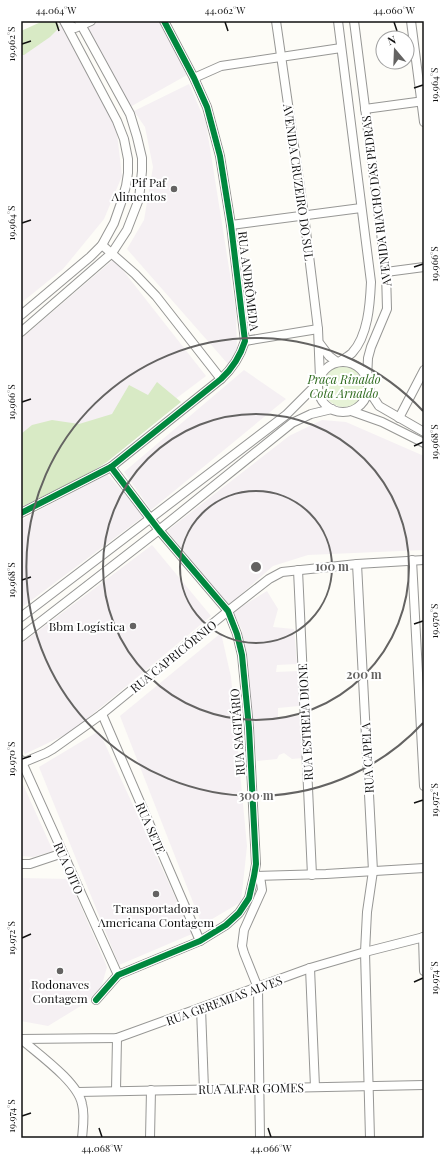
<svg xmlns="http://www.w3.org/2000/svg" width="445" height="1159" viewBox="0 0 445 1159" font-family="'Playfair Display',serif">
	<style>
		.industrial { fill: #f5f0f3 }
		.green { fill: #e7f3d7 }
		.forest { fill: #d8eac5 }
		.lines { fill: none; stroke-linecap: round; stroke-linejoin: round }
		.minor-casing { stroke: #979795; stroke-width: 10 }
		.minor { stroke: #fffffe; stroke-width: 8 }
		.cycleway-casing { stroke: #fff; stroke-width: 8 }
		.cycleway { stroke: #00873e; stroke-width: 6 }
		.ticks { fill: none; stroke: #111; stroke-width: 1.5 }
		.ring { fill: none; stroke: #646362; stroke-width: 2 }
		.poi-dot { fill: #646362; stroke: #fff; stroke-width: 1.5 }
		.labels { text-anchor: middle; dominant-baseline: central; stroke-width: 4; stroke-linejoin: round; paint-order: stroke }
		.poi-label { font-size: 12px; fill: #111; stroke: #fff; text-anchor: end }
		.street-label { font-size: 12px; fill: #111; stroke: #fff }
		.park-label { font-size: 12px; font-style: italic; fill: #2f6b1f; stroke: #fff }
		.centre { fill: #646362; stroke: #fff; stroke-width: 2 }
		.ring-label { font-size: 12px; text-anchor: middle; font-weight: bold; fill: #646362; stroke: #fff; stroke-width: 4; stroke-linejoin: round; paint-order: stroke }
		.neatline { fill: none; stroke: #111; stroke-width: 1.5 }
		.ticks-label { font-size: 10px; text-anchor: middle; fill: #111 }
	</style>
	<rect width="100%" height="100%" fill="#fdfcf7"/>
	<g class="industrial">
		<path d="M101 21H161L187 75 130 107 83 29Z"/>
		<path d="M60 23 116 125 122 176 104 219 63 269 21 303V43Z"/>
		<path d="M189 84 206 123 236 312 237 348 228 364 127 249 144 220 153 167 145 127 134 111Z"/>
		<path d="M114 259 206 376 82 469 21 501V339Z"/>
		<path d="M244 370 286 399 151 510 124 472Z"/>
		<path d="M322 420 346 422 424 456V550L308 555 273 566 229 605 167 531 289 436Z"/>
		<path d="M107 474 144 516 21 608V520Z"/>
		<path d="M152 545 211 616 71 732 25 754 21 745V644Z"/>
		<path d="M267 591 278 609 273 627 294 629 297 664 277 665 276 672 299 671V706L278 708V717L301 716 303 758 292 759 284 753 279 755 277 759 257 761 242 630 233 612Z"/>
		<path d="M221 633 231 677 247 846 241 902 202 925 120 716Z"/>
		<path d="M99 731 192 934 119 965 39 767Z"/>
		<path d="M21 780 53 851 33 857 21 856Z"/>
		<path d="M21 878 69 879 107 967 101 988 84 1004 48 1026 21 1021Z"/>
	</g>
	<circle class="green" cx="344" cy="386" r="21"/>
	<g class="forest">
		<path d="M43 21H56L60 27 50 37 24 55H21V31Z"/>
		<path d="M157 382 181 402 107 462 80 479 21 507V434L32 425 52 420 79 424 112 414 129 385 148 395Z"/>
	</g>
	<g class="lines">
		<defs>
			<g id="minor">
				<path d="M276 21 304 215 318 329 320 378"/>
				<path d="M338 21 371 282C370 304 368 336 352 353 349 356 343 359 339 362"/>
				<path d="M354 21 386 272 387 309 371 347 368 358 367 379"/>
				<path d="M411 21 424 122"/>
				<path d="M65 22 75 28 91 21"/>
				<path d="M194 78 221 66 341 48"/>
				<path d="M365 109 424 101"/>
				<path d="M231 225 361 208"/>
				<path d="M102 245 135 274 156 296 221 379"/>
				<path d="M386 272 424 267"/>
				<path d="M21 315 90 257 102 245 114 223 121 203 126 186 128 173V159L124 139 117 121 64 21"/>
				<path d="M21 332 112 253 127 230 139 199 142 171V158L137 137 130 114 79 21"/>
				<path d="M245 341 318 329"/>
				<path d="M320 344 329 356 337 362"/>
				<circle cx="343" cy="387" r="25"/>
				<path d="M369 388 373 397 379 406 424 432"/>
				<path d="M351 411 382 422 424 443"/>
				<path d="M399 418 424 370"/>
				<path d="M21 513 111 467 221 379C233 368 240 357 245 341L231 225 220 156 207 107 194 78 164 21"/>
				<path d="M412 560 424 786"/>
				<path d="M357 564 373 871 367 912 365 952 370 1138"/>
				<path d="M298 570 312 875"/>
				<path d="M21 617 286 415 319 382"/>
				<path d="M21 637 159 530 292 423 311 414 332 409"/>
				<path d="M102 714 200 941"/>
				<path d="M21 760 118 975"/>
				<path d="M22 763 46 753 53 749 102 714 228 611 269 579 282 572 357 564 424 560"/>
				<path d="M21 864H30L63 853"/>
				<path d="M255 876 326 874 424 868"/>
				<path d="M423 937 424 971"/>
				<path d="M310 968 315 1087"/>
				<path d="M96 1000 118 975 200 941 226 925 239 913 249 898 254 876 256 864 249 728 242 655 237 634 228 611 159 530 111 467"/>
				<path d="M201 1008 204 1089"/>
				<path d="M21 1039 117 1038 310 968 365 952 424 937"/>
				<path d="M21 1039C38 1054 78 1082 82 1104 85 1115 83 1127 82 1138"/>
				<path d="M116 1090 117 1038"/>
				<path d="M78 1092 424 1085"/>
				<path d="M150 1138 151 1090"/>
				<path d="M260 1138 258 988 244 953 242 946 244 930 262 890 260 876"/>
			</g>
		</defs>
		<use href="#minor" class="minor-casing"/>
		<use href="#minor" class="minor"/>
		<defs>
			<g id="cycleway">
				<path d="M21 513 111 467 221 379C233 368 240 357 245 341L231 225 220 156 207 107 194 78 164 21"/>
				<path d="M96 1000 118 975 200 941 226 925 239 913 249 898 254 876 256 864 249 728 242 655 237 634 228 611 159 530 111 467"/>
			</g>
		</defs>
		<use href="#cycleway" class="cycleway-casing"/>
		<use href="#cycleway" class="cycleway"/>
	</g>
	<path class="ticks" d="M56 22 59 31M225 22 228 31M394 22 397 31M22 44 31 41M414 88 423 85M22 223 31 220M414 267 423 264M22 402 31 399M414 446 423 442M22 580 31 577M414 624 423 621M22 759 31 756M414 803 423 800M22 938 31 934M414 982 423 978M22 1116 31 1113M99 1128 102 1137M268 1128 271 1137"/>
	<g class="ring">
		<circle cx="256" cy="567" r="76"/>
		<circle cx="256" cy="567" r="153"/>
		<path d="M423 723A229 229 0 1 1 423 411"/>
	</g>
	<g class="poi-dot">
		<circle cx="174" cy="189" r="4"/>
		<circle cx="133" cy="626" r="4"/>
		<circle cx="156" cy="894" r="4"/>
		<circle cx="60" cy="971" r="4"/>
	</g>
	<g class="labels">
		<g class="poi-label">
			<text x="166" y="182">Pif Paf<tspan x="166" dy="14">Alimentos</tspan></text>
			<text x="125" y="626">Bbm Logística</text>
			<text x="156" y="908" text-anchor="middle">Transportadora<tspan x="156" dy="14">Americana Contagem</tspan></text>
			<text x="60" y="984" text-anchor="middle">Rodonaves<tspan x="60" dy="14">Contagem</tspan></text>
		</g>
		<g class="street-label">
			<text transform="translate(299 182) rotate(82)">AVENIDA CRUZEIRO DO SUL</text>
			<text transform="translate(376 201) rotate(-97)">AVENIDA RIACHO DAS PEDRAS</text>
			<text transform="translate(249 281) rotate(83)">RUA ANDRÔMEDA</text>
			<text transform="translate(173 656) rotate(-39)">RUA CAPRICÓRNIO</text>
			<text transform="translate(305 722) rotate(-93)">RUA ESTRELA DIONE</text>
			<text transform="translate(237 732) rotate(-94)">RUA SAGITÁRIO</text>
			<text transform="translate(367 758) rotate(-93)">RUA CAPELA</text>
			<text transform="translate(151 828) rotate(66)">RUA SETE</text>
			<text transform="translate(69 868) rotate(66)">RUA OITO</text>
			<text transform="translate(224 1000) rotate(-20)">RUA GEREMIAS ALVES</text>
			<text transform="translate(251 1088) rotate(-1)">RUA ALFAR GOMES</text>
		</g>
		<g class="park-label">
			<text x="344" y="379">Praça Rinaldo<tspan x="344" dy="14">Cota Arnaldo</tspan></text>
		</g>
	</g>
	<circle cx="256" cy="567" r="6" class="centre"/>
	<g class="ring-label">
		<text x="332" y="571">100 m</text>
		<text x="364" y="679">200 m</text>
		<text x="256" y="800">300 m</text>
	</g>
	<rect width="445" height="1159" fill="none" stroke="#ffffff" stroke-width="44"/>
	<g transform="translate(395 50) rotate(341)"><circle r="19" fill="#ffffff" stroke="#a0a0a0"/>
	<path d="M0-3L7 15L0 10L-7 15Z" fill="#646362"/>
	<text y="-6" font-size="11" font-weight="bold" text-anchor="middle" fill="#111111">N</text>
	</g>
	<rect x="22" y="22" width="401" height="1115" class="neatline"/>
	<g class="ticks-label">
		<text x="56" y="14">44.064°W</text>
		<text x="225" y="14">44.062°W</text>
		<text x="394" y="14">44.060°W</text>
		<text transform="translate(11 44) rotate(-90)" y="4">19.962°S</text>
		<text transform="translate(434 85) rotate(-90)" y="4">19.964°S</text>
		<text transform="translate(11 223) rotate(-90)" y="4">19.964°S</text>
		<text transform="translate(434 264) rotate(-90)" y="4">19.966°S</text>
		<text transform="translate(11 402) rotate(-90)" y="4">19.966°S</text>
		<text transform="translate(434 442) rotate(-90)" y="4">19.968°S</text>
		<text transform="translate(11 580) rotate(-90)" y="4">19.968°S</text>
		<text transform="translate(434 621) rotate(-90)" y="4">19.970°S</text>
		<text transform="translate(11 759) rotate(-90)" y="4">19.970°S</text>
		<text transform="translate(434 800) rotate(-90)" y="4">19.972°S</text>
		<text transform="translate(11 938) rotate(-90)" y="4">19.972°S</text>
		<text transform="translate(434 978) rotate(-90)" y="4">19.974°S</text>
		<text transform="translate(11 1116) rotate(-90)" y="4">19.974°S</text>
		<text x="102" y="1152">44.068°W</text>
		<text x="271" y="1152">44.066°W</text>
	</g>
</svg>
